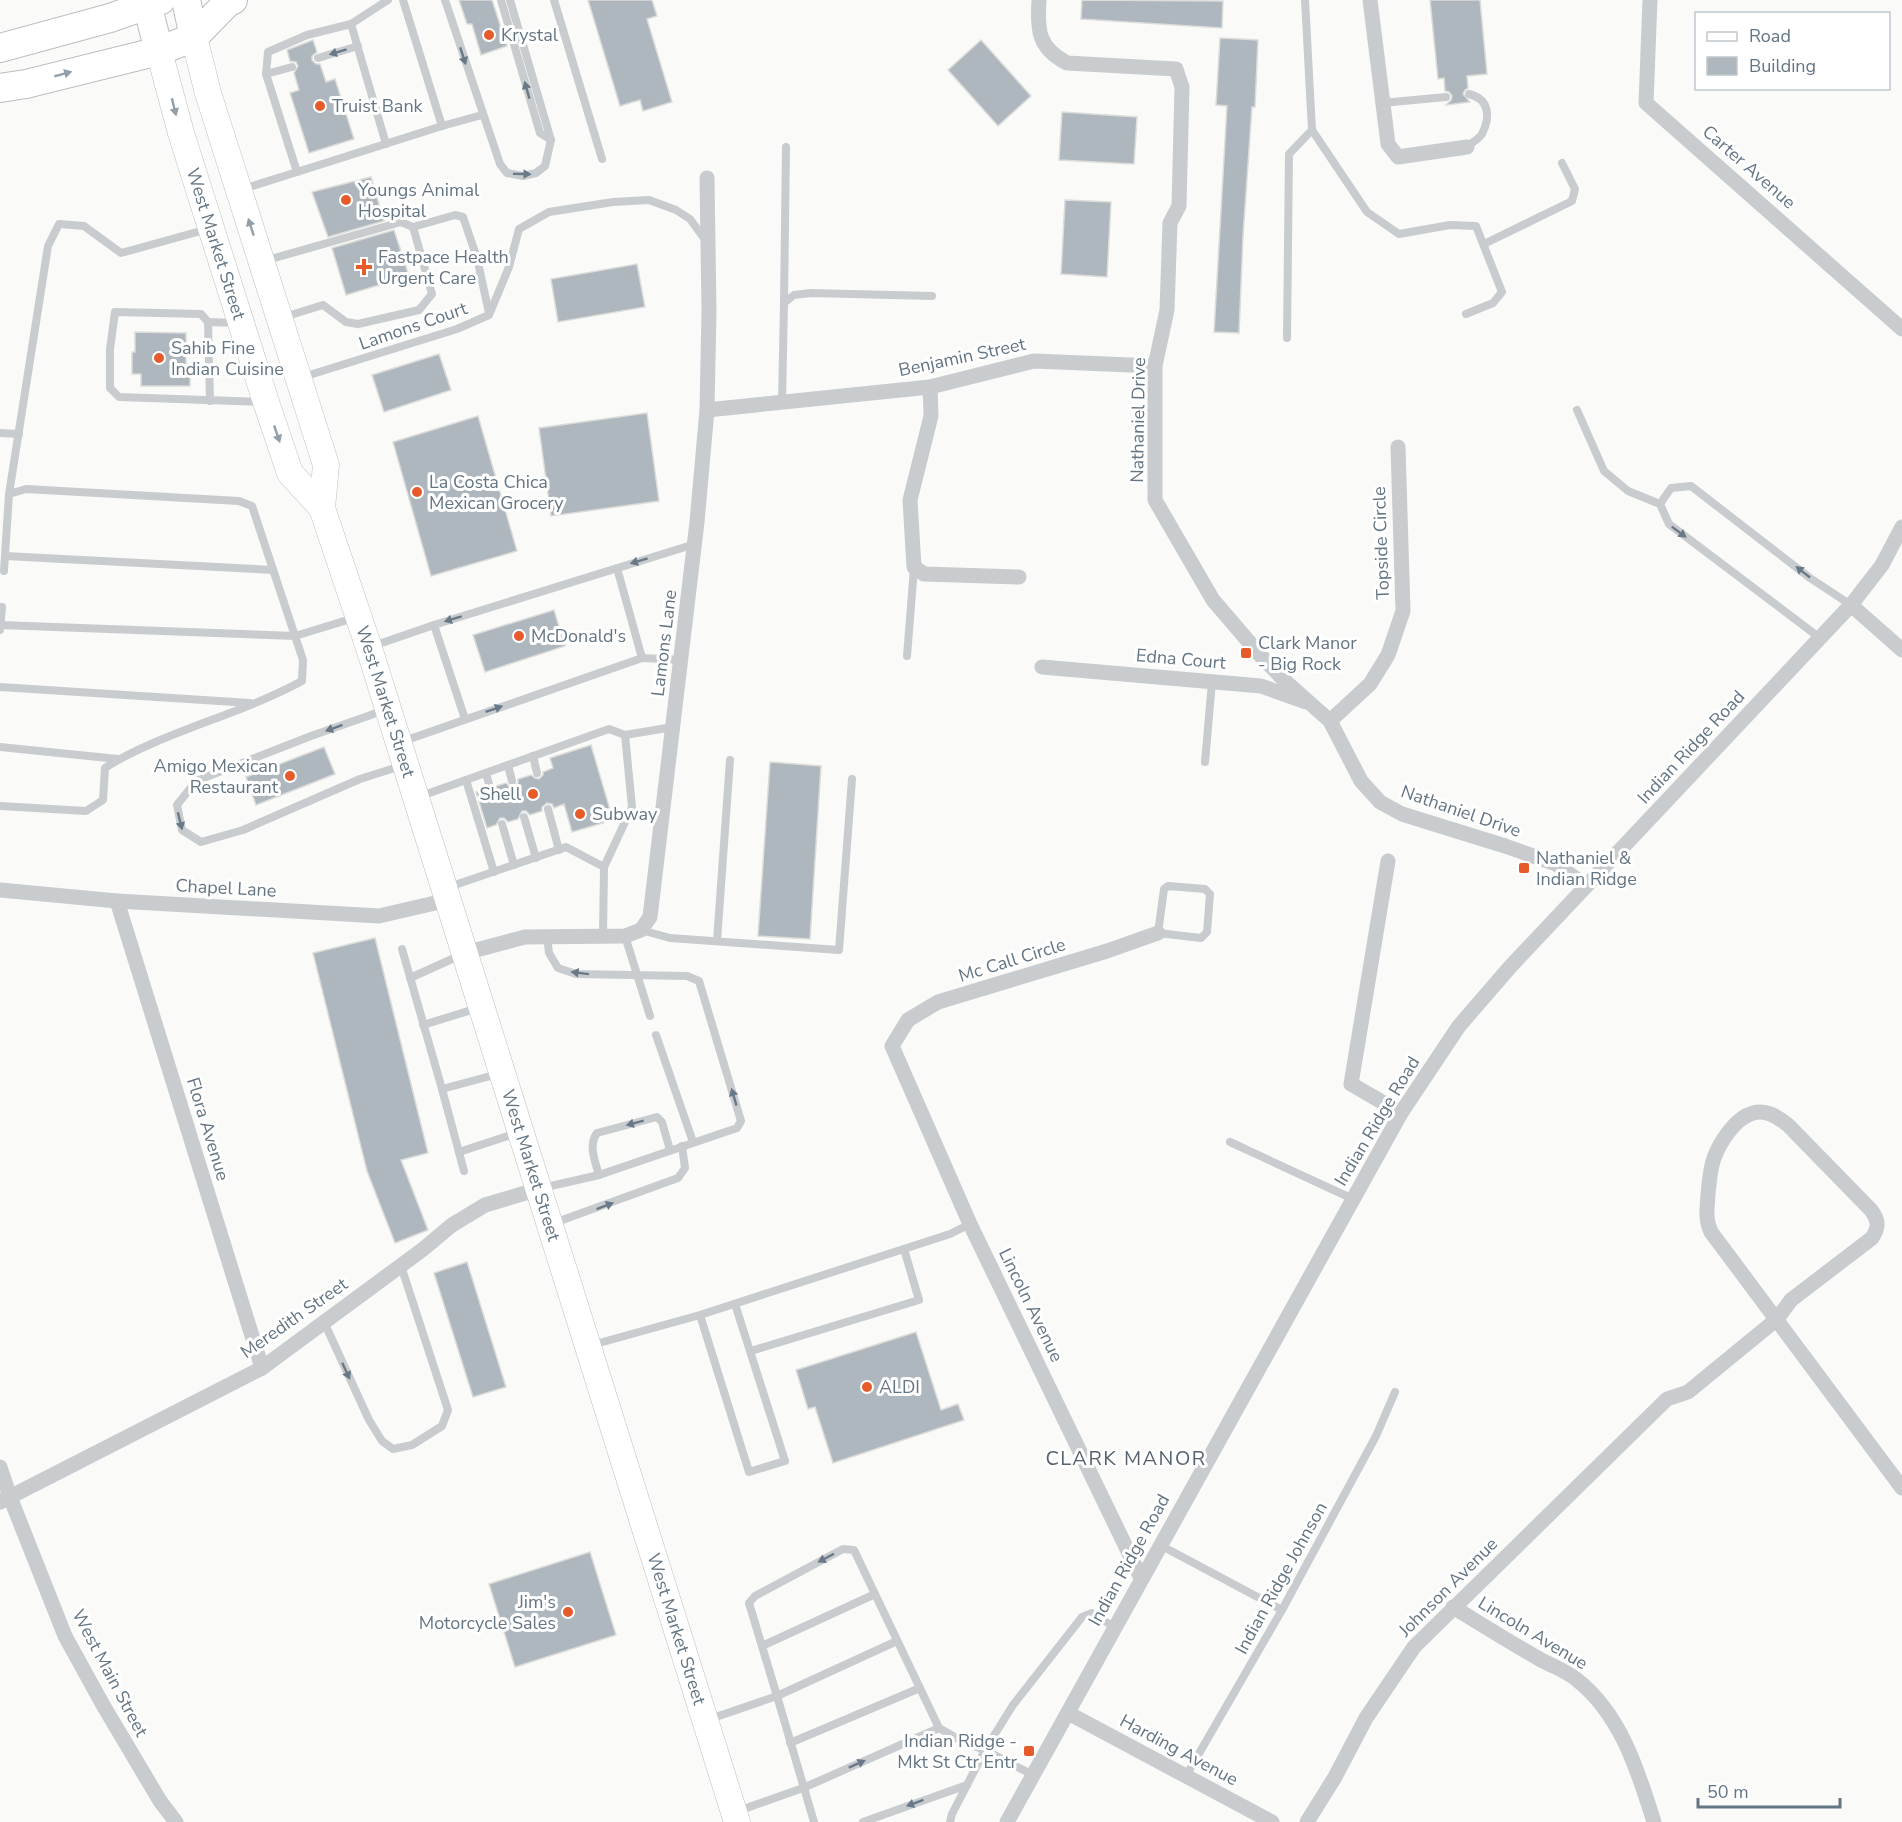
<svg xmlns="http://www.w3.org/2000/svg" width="1902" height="1822" viewBox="0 0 1902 1822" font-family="'Nunito Sans',sans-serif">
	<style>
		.building { fill: #aeb7bd; stroke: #dcdcda; stroke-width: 1.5 }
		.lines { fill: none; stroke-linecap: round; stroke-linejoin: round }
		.primary-casing { stroke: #bbbfc3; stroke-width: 27 }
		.highway-casing { stroke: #babec1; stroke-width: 30 }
		.lane { stroke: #c8cccf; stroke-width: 8 }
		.street { stroke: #c8cccf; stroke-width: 15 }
		.primary { stroke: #fff; stroke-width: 26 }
		.highway { stroke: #fff; stroke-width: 28 }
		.oneway { fill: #697987 }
		.oneway2 { fill: #929ea8 }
		.poi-dot { fill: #e75a2a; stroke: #fff; stroke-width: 2 }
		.labels { text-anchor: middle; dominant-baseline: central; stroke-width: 6; stroke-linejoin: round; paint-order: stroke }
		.poi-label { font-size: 18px; fill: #647583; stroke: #fff; text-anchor: start }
		.street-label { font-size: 18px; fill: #647583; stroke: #fff }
		.neighbourhood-label { font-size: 20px; letter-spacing: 1.5px; fill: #56636e; stroke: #fff }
	</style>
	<rect width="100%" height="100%" fill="#fafaf8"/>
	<g class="building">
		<path d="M459 0H492L507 46 481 55 472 24H467Z"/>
		<path d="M588 0H652L657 16 647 19 672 102 643 111 640 100 620 106Z"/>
		<path d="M1082 0 1223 1 1222 28 1081 19Z"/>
		<path d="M1430 0H1480L1487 74 1467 76 1468 88 1465 90 1463 94 1470 102 1446 105 1451 100 1452 96 1449 92 1445 91 1444 78 1438 79Z"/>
		<path d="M1220 38 1258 40 1255 107H1252L1243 236 1239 333 1214 332 1227 106 1216 105Z"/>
		<path d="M313 40 317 52 312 56V60L316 64H320L326 82 335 79 354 139 309 153 290 93 299 90 294 73 298 66 296 62 290 61 287 50Z"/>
		<path d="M981 40 1031 96 998 126 948 70Z"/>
		<path d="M1062 112 1137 117 1134 164 1059 160Z"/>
		<path d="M371 177 384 221 328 237 312 192Z"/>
		<path d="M1065 200 1111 202 1107 277 1061 274Z"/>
		<path d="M394 230 409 276 346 295 332 248Z"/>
		<path d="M637 264 645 307 558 322 551 279Z"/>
		<path d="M135 332 186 333V364H190V386H141V374H132V352H135Z"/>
		<path d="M439 354 451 390 384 412 372 375Z"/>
		<path d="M647 413 659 501 551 516 539 428Z"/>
		<path d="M478 416 517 551 431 576 393 442Z"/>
		<path d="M554 610 565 646 485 672 473 635Z"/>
		<path d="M591 745 613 820 572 832 564 804 554 808 552 804 547 803 542 807V811L530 815 526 811H522L518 819 508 822 504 818H500L496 825 487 828 476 792 484 790 488 794H492L496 790V786L506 783 510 787H514L518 783V779L531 775 535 778 539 779 543 775V772L553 768 550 758Z"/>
		<path d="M324 747 335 774 256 805 246 777Z"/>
		<path d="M770 762 821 766 810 939 758 936Z"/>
		<path d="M375 938 428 1153 401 1160 428 1230 395 1243 367 1171 313 953Z"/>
		<path d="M467 1262 506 1387 473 1397 434 1273Z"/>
		<path d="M916 1332 941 1410 958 1404 964 1420 833 1463 815 1407 808 1409 796 1370Z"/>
		<path d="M590 1552 616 1635 515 1667 489 1584Z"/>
	</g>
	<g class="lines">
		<defs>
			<g id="primary">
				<path d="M194 37 208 93 326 465 322 508"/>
				<path id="s1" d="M159 51 181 133 266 402 290 473 322 508 369 648 737 1822"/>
			</g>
			<g id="highway">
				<path d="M146 0 159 51"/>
				<path d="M186 0 194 37"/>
				<path d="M0 48 110 18 161 0"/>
				<path d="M0 88 26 84 159 51 194 37 228 2 233 0"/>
			</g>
		</defs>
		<use href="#primary" class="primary-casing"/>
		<use href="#highway" class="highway-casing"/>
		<g class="lane">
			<path d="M388 0 351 24 307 35 268 52 266 74 297 172 442 126"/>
			<path d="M403 0 442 126 482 115"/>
			<path d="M445 0 500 164 507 173 523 176 536 173 545 166 551 140 510 0"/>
			<path d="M501 0 540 133 551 140"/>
			<path d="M554 0 602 159"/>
			<path d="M1305 0 1312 130 1367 212 1399 234 1450 225 1476 226 1502 292 1493 303 1466 314"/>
			<path d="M351 24 386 144"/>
			<path d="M318 58 358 46"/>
			<path d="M266 74 292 67"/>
			<path d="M1382 103 1446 97"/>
			<path d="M1467 147C1471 143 1479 139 1482 134 1491 116 1489 99 1469 94"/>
			<path d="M243 189 297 172"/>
			<path d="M413 227 455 215 463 217 477 258 489 313"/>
			<path d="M1484 244 1572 201 1575 189 1562 163"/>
			<path d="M264 261 401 222 413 227 432 294 419 310 358 324 346 322 323 305 284 317"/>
			<path d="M784 303 786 147"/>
			<path d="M208 322 210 401"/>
			<path d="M237 323 208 322 201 314 115 312 110 349V388L119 397 261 402"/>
			<path d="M1287 338 1289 154 1312 130"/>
			<path d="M303 377 457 329 489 315 509 267 519 229 549 212 613 202 649 200 676 210 690 219 706 241"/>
			<path d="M782 402 784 303 794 295 811 293 932 296"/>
			<path d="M1577 410 1604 471 1628 491 1660 504"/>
			<path d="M0 433 19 434"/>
			<path d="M9 494 48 246 59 224 84 226 121 253 208 229"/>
			<path d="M5 556 273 570"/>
			<path d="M617 568 642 658"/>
			<path d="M4 571 9 494 26 489 239 501 252 506 295 636 354 618"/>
			<path d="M434 625 465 719"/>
			<path d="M0 630 2 607"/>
			<path d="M1820 638 1669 524 1660 504 1671 488 1691 486 1810 578 1851 605"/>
			<path d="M373 646 434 625 695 544"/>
			<path d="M907 656 914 568"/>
			<path d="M0 687 250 703"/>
			<path d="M385 710 311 736 196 781 177 805 182 830 201 842 243 830 360 779 401 766"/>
			<path d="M401 742 642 658 681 660"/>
			<path d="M0 747 118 759"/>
			<path d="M533 756 537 773"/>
			<path d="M1205 762 1212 682"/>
			<path d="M508 765 512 781"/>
			<path d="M486 773 490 788"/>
			<path d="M466 780 494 872"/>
			<path d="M421 796 609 729 625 735 673 727"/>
			<path d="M0 806 86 811 103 800 105 768C120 758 135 751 151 744 201 722 254 707 302 681L303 660 295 636 1 625"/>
			<path d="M548 809 559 850"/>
			<path d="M524 817 536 858"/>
			<path d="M502 824 514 865"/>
			<path d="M1168 886 1205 889 1210 894 1207 932 1201 938 1158 933 1164 889Z"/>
			<path d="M449 887 566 847 604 867"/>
			<path d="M641 930 670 938 839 950 852 779"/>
			<path d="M603 936 604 867 632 807 625 735"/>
			<path d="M625 936 650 1016"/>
			<path d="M717 941 730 760"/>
			<path d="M402 949 442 1089 498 1074"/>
			<path d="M410 978 461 955"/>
			<path d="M423 1025 478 1008"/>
			<path d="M656 1035 693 1142"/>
			<path d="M442 1089 464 1171"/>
			<path d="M1230 1142 1353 1199"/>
			<path d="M459 1152 517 1133"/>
			<path d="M599 1175C595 1161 588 1145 597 1133L657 1117 662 1122 670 1150"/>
			<path d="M542 1188 599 1175 737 1128 741 1121 699 981 687 976 576 974 558 968 549 953 547 936"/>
			<path d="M554 1223 678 1178 685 1168 682 1146"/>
			<path d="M700 1315 749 1472 785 1461 735 1304"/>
			<path d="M324 1322 369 1420 382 1441 393 1449 412 1445 442 1426 448 1410 401 1266"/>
			<path d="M592 1345 700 1315 950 1234 970 1224"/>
			<path d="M751 1351 919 1300 904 1249"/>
			<path d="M1160 1545 1282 1610"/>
			<path d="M897 1641 777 1696 749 1603 755 1596 843 1549 854 1550 939 1728 965 1743 985 1750 1033 1775"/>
			<path d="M762 1646 875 1594"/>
			<path d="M707 1720 777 1696 814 1822"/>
			<path d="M790 1743 920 1688"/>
			<path d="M1186 1776 1282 1610 1376 1436 1395 1392"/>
			<path d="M738 1811 803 1788 939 1728"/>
			<path d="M863 1822 967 1785"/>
			<path d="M950 1822 952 1814 985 1750 1013 1705 1082 1617 1092 1613 1114 1627"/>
		</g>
		<g class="street">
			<path d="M1039 0C1037 30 1038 48 1067 63L1176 69 1182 87 1179 206 1170 223 1167 310 1155 366V500L1213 600 1261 656 1284 680 1330 721 1361 781 1380 802 1402 814 1505 846 1556 864 1586 886"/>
			<path d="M1370 0 1388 144 1398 157 1467 147"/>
			<path d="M1650 0 1646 103 1902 329"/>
			<path d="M930 387 931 416 910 500 914 567 924 574 1019 577"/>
			<path d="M707 410 930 387 1034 361 1155 366"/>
			<path d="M1851 605 1902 650"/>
			<path d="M1042 667 1261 686 1306 702"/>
			<path d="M1330 721 1370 684 1388 655 1403 611 1398 447"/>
			<path d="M1388 861 1351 1084 1401 1113"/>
			<path d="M0 890 117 901 379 916 448 900"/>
			<path d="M117 901 262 1368"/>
			<path d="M465 953 525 937 625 936 641 930 650 917 697 522 707 410 709 311 707 178"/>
			<path d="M0 1467 10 1497 65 1636 103 1705 160 1801 176 1822"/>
			<path d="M0 1502 262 1368 422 1250 452 1225 485 1205 539 1189"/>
			<path d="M1141 1578 970 1224 892 1046 908 1020 938 1002 1107 951 1158 933"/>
			<path d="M1453 1607C1481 1624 1508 1641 1536 1657 1549 1665 1565 1670 1576 1679 1621 1714 1638 1771 1654 1822"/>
			<path d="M1068 1713 1272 1822"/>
			<path d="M1007 1822 1401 1113 1459 1026 1510 967 1851 605 1882 565 1902 527"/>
			<path d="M1307 1822 1335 1777 1366 1718 1414 1647 1667 1399 1688 1392 1777 1319 1791 1300 1872 1238C1879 1227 1879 1221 1871 1210L1788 1125C1778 1117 1766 1109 1753 1113 1735 1118 1720 1142 1714 1158 1710 1169 1709 1183 1708 1195 1707 1209 1705 1219 1711 1232L1902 1488"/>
		</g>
		<use href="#primary" class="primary"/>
		<use href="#highway" class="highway"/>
	</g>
	<defs><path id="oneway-solid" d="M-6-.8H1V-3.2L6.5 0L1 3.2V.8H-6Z" transform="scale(1.5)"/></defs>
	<g class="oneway">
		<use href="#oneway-solid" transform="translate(338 52) rotate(163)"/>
		<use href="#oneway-solid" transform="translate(463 56) rotate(72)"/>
		<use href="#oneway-solid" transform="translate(527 90) rotate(-106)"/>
		<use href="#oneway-solid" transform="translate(522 174) rotate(1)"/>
		<use href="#oneway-solid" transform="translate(1679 532) rotate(37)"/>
		<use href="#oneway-solid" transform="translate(639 561) rotate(163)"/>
		<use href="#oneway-solid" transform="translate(1803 572) rotate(-142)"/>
		<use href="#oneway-solid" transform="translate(453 619) rotate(163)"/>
		<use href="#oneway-solid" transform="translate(494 709) rotate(-19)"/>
		<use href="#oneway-solid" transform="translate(334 728) rotate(160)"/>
		<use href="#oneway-solid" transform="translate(180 821) rotate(76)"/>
		<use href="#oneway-solid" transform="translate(580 973) rotate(-173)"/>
		<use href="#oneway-solid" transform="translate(734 1097) rotate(-106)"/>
		<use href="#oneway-solid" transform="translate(635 1123) rotate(165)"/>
		<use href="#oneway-solid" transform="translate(605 1206) rotate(-21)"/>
		<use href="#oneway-solid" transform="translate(346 1371) rotate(65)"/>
		<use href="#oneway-solid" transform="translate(826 1558) rotate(152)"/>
		<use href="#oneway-solid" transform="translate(857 1764) rotate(-24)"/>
		<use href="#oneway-solid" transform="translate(915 1803) rotate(160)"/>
	</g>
	<g class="oneway2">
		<use href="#oneway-solid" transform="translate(63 74) rotate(-15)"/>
		<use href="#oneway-solid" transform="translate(174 107) rotate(76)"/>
		<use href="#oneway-solid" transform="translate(251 227) rotate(-108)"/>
		<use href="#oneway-solid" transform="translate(277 434) rotate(71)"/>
	</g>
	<g class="poi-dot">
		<circle cx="489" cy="35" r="6"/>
		<circle cx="320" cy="106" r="6"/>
		<circle cx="346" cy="200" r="6"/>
		<path d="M361 258h6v6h6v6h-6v6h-6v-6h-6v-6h6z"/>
		<circle cx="159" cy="358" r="6"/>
		<circle cx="417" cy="492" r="6"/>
		<circle cx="519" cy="636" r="6"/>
		<rect x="1240" y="647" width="12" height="12" rx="3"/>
		<circle cx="290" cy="776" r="6"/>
		<circle cx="533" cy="794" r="6"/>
		<circle cx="580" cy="814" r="6"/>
		<rect x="1518" y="862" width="12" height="12" rx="3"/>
		<circle cx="867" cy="1387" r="6"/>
		<circle cx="568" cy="1612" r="6"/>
		<rect x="1023" y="1745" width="12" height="12" rx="3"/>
	</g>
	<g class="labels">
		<g class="poi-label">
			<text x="501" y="35">Krystal</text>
			<text x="332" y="106">Truist Bank</text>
			<text x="358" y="190">Youngs Animal<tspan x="358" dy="21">Hospital</tspan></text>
			<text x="378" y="257">Fastpace Health<tspan x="378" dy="21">Urgent Care</tspan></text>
			<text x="171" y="348">Sahib Fine<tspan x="171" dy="21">Indian Cuisine</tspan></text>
			<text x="429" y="482">La Costa Chica<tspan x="429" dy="21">Mexican Grocery</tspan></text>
			<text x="531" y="636">McDonald's</text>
			<text x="1258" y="643">Clark Manor<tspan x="1258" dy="21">- Big Rock</tspan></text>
			<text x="278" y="766" text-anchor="end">Amigo Mexican<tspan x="278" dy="21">Restaurant</tspan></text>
			<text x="521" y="794" text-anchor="end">Shell</text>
			<text x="592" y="814">Subway</text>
			<text x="1536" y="858">Nathaniel &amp;<tspan x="1536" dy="21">Indian Ridge</tspan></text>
			<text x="879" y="1387">ALDI</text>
			<text x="556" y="1602" text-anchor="end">Jim's<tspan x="556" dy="21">Motorcycle Sales</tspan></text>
			<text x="1017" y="1741" text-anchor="end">Indian Ridge -<tspan x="1017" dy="21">Mkt St Ctr Entr</tspan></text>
		</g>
		<g class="street-label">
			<text transform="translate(1749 167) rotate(41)">Carter Avenue</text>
			<text stroke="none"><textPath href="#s1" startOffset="201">West Market Street</textPath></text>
			<text transform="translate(413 326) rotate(-19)">Lamons Court</text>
			<text transform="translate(962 357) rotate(-12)">Benjamin Street</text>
			<text transform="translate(1138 420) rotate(-89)">Nathaniel Drive</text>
			<text transform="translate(1381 543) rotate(-92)">Topside Circle</text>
			<text transform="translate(664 643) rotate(-83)">Lamons Lane</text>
			<text transform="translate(1181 659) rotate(5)">Edna Court</text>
			<text stroke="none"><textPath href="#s1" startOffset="693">West Market Street</textPath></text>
			<text transform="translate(1691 747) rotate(-47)">Indian Ridge Road</text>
			<text transform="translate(1461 811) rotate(19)">Nathaniel Drive</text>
			<text transform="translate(226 888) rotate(3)">Chapel Lane</text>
			<text transform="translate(1012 960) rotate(-17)">Mc Call Circle</text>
			<text transform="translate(1377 1121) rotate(-59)">Indian Ridge Road</text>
			<text transform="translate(208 1129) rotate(73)">Flora Avenue</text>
			<text stroke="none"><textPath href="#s1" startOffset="1179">West Market Street</textPath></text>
			<text transform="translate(1031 1305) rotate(64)">Lincoln Avenue</text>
			<text transform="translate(294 1318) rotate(-35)">Meredith Street</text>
			<text transform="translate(1129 1560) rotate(-61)">Indian Ridge Road</text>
			<text transform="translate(1281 1578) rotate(-61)">Indian Ridge Johnson</text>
			<text transform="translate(1448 1587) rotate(-45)">Johnson Avenue</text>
			<text stroke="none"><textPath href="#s1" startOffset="1665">West Market Street</textPath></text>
			<text transform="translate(1533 1633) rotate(31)">Lincoln Avenue</text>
			<text transform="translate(110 1673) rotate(62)">West Main Street</text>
			<text transform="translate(1179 1750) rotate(28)">Harding Avenue</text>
		</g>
		<g class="neighbourhood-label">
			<text x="1126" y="1458">CLARK MANOR</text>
		</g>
	</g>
	<rect x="1695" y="12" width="195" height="78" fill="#ffffff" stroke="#c1c8cd" stroke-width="1.5"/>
	<rect x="1707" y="32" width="30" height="9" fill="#ffffff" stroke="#c1c8cd" stroke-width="1.5"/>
	<text x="1749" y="42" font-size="18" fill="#647583">Road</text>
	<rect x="1707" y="57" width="30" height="18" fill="#aeb7bd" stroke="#c1c8cd" stroke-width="1.5"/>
	<text x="1749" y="72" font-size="18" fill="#647583">Building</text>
	<path d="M1698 1798v9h142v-9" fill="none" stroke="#647583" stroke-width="3"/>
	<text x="1707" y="1798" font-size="18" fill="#647583" stroke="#ffffff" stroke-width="4.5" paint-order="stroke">50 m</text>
</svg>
